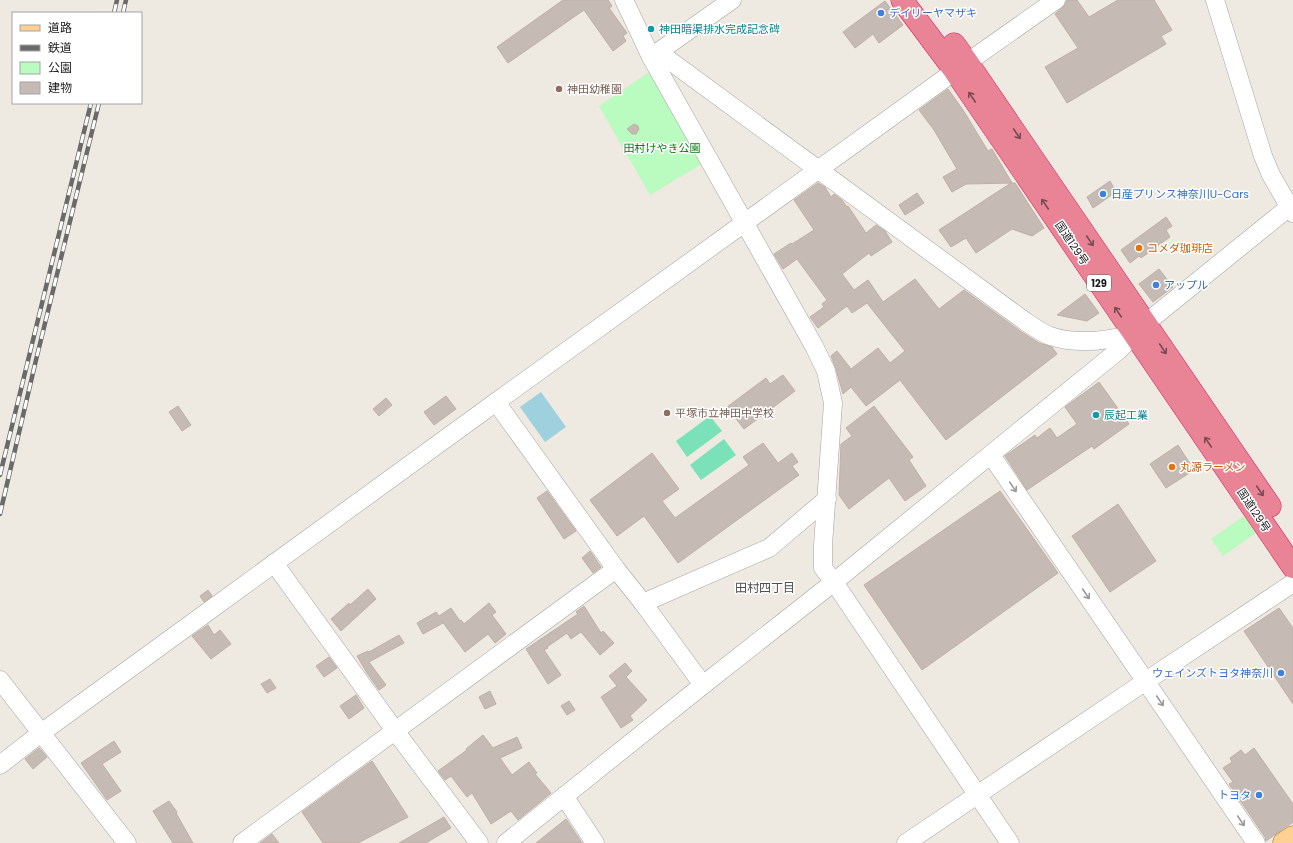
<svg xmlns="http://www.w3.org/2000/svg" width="1293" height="843" viewBox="0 0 1293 843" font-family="Poppins,'Noto Sans JP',sans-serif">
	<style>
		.park { fill: #bafbbf }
		.pitch { fill: #7be1b9 }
		.water { fill: #9fd0de }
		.building { fill: #c5bbb4; stroke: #c0afa3 }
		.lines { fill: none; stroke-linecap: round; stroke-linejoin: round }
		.minor-casing { stroke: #a3a3a3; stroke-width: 19 }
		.major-casing { stroke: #936200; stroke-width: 23 }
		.highway-casing { stroke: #dc1d5f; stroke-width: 23 }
		.minor { stroke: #fff; stroke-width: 18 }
		.major { stroke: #ffd094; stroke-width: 22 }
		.highway { stroke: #e98497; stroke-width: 22 }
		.rail-casing { stroke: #6a6a6a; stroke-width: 4.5 }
		.rail { stroke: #fff; stroke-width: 3; stroke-dasharray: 9; stroke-linecap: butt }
		.oneway { stroke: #784b53 }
		.oneway2 { stroke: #999 }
		.shop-dot { fill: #3f7fe0; stroke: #fff; stroke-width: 1.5 }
		.culture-dot { fill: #0f9aa8; stroke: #fff; stroke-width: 1.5 }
		.education-dot { fill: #8d6e63; stroke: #fff; stroke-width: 1.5 }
		.food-dot { fill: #e8710a; stroke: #fff; stroke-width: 1.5 }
		.labels { text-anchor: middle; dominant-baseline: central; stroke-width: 3; stroke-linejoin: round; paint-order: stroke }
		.shield { fill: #fff; stroke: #606060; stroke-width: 1 }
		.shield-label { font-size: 10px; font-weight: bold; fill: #1c1c1c }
		.shop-label { font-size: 11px; fill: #366cbe; stroke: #fff; text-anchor: start }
		.culture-label { font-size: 11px; fill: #0d838f; stroke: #fff; text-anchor: start }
		.education-label { font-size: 11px; fill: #785e54; stroke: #fff; text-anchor: start }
		.park-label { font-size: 11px; fill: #077c10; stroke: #fff }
		.street-label { font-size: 11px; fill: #1c1c1c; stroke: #fff }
		.food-label { font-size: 11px; fill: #c56008; stroke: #fff; text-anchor: start }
		.neighbourhood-label { font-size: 12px; fill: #4f4f4f; stroke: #fff }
	</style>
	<rect width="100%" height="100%" fill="#eee9e1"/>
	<g class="park">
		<path d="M654 69 707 161 650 195 599 106Z"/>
		<path d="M1244 516 1256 533 1223 556 1211 539Z"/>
	</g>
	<g class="pitch">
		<path d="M710 416 722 431 687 457 676 441Z"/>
		<path d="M724 439 736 455 701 480 690 465Z"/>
	</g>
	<path class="water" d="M541 392 566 427 545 442 520 407Z"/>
	<g class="building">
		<path d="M563 0H608L612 6 609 8 627 33 623 36 626 41 613 51 584 10 508 63 497 47Z"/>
		<path d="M1067 0H1077L1089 17 1118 0H1154L1172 30 1161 36 1166 44 1067 103 1045 67 1078 48 1055 14 1062 8 1065 5Z"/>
		<path d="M885 1 903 25 879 43 873 34 855 48 843 32Z"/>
		<path d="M948 89 963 110 988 151 992 149 1012 183 966 184 952 192 943 177 957 169 934 130 919 110Z"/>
		<path d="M634 124 638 126 639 129 636 134H632L627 129Z"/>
		<path d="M1110 181 1116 192 1093 208 1087 197Z"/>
		<path d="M818 183 825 187 831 197 834 194 842 200 847 207 848 206 866 233 876 225 885 231 892 242 871 256 869 253 842 274 854 290 868 280 883 302 915 279 939 309 964 290 1020 331 1039 343 1052 347 1057 354 946 440 900 380 866 406 851 387 843 394 836 369 831 356 837 351 851 369 878 348 890 363 905 351 867 303 852 313 847 306 818 328 810 317 824 307 822 304 827 300 797 259 783 269 774 254 791 243 792 244 814 230 794 200Z"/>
		<path d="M1011 183H1015L1044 228 1032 236 1012 229 976 253 966 238 951 247 939 230Z"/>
		<path d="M917 193 924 203 905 215 899 205Z"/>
		<path d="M1166 217 1172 226 1166 230 1170 237 1141 258 1139 256 1130 263 1121 250Z"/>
		<path d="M1159 269 1173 287 1153 302 1139 284Z"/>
		<path d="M1085 294 1099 313 1087 321 1057 315Z"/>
		<path d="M783 375 795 391 744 429 727 407 766 378 770 384Z"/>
		<path d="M1099 382 1129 424 1094 449 1092 446 1027 490 1005 456 1035 435 1037 438 1050 428 1057 438 1077 424 1065 407Z"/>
		<path d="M446 396 456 409 434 425 424 412Z"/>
		<path d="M386 398 392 405 379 416 373 409Z"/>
		<path d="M178 406 191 425 182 431 169 412Z"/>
		<path d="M874 406 913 457 909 460 926 486 905 501 889 478 849 509 839 495 841 444 852 436 846 428Z"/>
		<path d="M763 443 778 463 792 453 798 462 792 466 799 475 678 563 644 516 617 536 590 500 652 453 679 489 662 501 675 518 749 465 743 457Z"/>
		<path d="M1178 445 1194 470 1166 488 1150 464Z"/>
		<path d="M547 491 576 531 564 539 537 498Z"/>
		<path d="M1000 491 1058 573 922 670 864 585Z"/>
		<path d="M1118 504 1156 561 1110 592 1072 536Z"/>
		<path d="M590 551 601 567 593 573 582 558Z"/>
		<path d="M368 589 376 599 341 631 331 619 349 603 350 605Z"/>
		<path d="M208 590 212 596 204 602 200 596Z"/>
		<path d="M489 603 496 612 492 615 506 634 495 643 488 634 465 652 441 620 443 623 423 634 417 623 436 612 439 616 451 608 460 621 461 620 464 624Z"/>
		<path d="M584 606 601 633 603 631 614 643 600 655 581 632 571 639 567 633 547 647 548 648 544 650 561 675 548 684 526 649 578 614 576 612Z"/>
		<path d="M1279 608 1293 628V704L1244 631Z"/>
		<path d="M208 625 214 635 220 630 231 644 211 659 192 636Z"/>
		<path d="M399 635 404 643 369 662 386 685 379 690 367 673 357 656 368 651 369 652Z"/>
		<path d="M329 657 337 668 324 677 316 666Z"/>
		<path d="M625 663 632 671 626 677 647 700 630 716 633 720 621 728 601 697 617 686 609 676Z"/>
		<path d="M270 679 276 688 267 693 261 684Z"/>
		<path d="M490 691 496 704 485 709 479 697Z"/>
		<path d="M356 695 364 708 349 719 340 706Z"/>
		<path d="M569 701 575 710 567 715 561 706Z"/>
		<path d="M483 735 493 748 517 737 522 748 500 758 512 775 529 762 537 773 535 774 551 793 518 820 511 811 491 824 472 793 467 797 451 776 445 780 438 771 467 750 466 749Z"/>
		<path d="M114 741 121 752 102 764 121 791 107 800 81 763Z"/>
		<path d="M39 748 47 757 33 769 25 759Z"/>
		<path d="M1254 748 1293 804V822L1266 841 1265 837 1229 784 1233 782 1223 768 1232 762 1230 758 1241 750 1245 755Z"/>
		<path d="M372 761 408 817 358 843H323L302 812Z"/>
		<path d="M169 801 177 812 176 813 193 843H173L153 811Z"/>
		<path d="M444 817 451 828 426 843H399Z"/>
		<path d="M566 819 582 843H536Z"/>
		<path d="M272 834 279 843H260Z"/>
	</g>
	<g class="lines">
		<defs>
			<g id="minor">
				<path d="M624 0 651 57 814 346 826 371 833 403 823 545V568L834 582 1010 843"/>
				<path d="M1215 0 1263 156 1271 175 1293 213"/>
				<path d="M658 52 1026 322C1034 327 1042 333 1050 336 1077 345 1107 341 1134 334"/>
				<path d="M651 57 732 0"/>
				<path d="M496 402 616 569 643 603 703 685"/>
				<path d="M991 455 1256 843"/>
				<path d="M274 563 396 732 479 843"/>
				<path d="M643 603 769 548 827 499"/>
				<path d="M0 680 127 843"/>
				<path d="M0 765 41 733 217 605 496 402 955 71 1056 0"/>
				<path d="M564 796 595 843"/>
				<path d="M242 843 616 569"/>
				<path d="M506 843 703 685 834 582 1119 350 1134 334 1146 323 1293 204"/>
				<path d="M906 843 1146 681 1293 583"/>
			</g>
			<path id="major" d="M1284 843 1293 837"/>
			<g id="highway">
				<path d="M902 0 955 71 1293 567"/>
				<path d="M954 44 967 62 1270 506"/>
			</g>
		</defs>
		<use href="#minor" class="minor-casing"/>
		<use href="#major" class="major-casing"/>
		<use href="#highway" class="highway-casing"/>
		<use href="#minor" class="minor"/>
		<use href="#major" class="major"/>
		<use href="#highway" class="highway"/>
		<defs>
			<g id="rail">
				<path d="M114 13 117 0"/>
				<path d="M123 13 126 0"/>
				<path d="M0 475 91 103"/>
				<path d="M0 514 36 360 99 103"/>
			</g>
		</defs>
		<use href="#rail" class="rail-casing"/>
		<use href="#rail" class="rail"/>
	</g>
	<defs><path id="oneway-shaft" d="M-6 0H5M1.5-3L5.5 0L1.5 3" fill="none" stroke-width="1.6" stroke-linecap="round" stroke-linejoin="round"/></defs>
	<g class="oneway">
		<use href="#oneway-shaft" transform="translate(972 97) rotate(-124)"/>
		<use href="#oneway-shaft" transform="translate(1017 134) rotate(56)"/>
		<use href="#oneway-shaft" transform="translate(1045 204) rotate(-124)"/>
		<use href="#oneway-shaft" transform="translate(1090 241) rotate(56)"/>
		<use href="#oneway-shaft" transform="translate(1118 312) rotate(-124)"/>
		<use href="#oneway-shaft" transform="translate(1163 349) rotate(56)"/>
		<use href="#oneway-shaft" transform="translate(1208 442) rotate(-124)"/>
		<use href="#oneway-shaft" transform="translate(1260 491) rotate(56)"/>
	</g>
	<g class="oneway2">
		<use href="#oneway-shaft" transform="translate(1013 487) rotate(56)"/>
		<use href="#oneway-shaft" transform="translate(1086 594) rotate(56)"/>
		<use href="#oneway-shaft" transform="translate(1160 701) rotate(56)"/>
		<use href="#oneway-shaft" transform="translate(1241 821) rotate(56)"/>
	</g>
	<g class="shop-dot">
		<circle cx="881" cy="13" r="4"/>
		<circle cx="1103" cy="194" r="4"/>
		<circle cx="1156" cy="285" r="4"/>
		<circle cx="1281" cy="673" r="4"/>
		<circle cx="1259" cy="795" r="4"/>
	</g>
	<g class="culture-dot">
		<circle cx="651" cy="29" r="4"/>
		<circle cx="1096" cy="415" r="4"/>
	</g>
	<g class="education-dot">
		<circle cx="559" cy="89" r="4"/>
		<circle cx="667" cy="413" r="4"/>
	</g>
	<g class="food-dot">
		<circle cx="1139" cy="248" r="4"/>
		<circle cx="1172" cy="467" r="4"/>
	</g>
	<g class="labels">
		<rect class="shield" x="1087" y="275" width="24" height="16" rx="3"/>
		<g class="shield-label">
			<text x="1099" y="283">129</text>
		</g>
		<g class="shop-label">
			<text x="889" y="13">デイリーヤマザキ</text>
			<text x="1111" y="194">日産プリンス神奈川U-Cars</text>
			<text x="1164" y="285">アップル</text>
			<text x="1273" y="673" text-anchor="end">ウェインズトヨタ神奈川</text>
			<text x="1251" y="795" text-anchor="end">トヨタ</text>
		</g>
		<g class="culture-label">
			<text x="659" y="29">神田暗渠排水完成記念碑</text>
			<text x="1104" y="415">辰起工業</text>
		</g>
		<g class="education-label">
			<text x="567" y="89">神田幼稚園</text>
			<text x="675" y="413">平塚市立神田中学校</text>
		</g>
		<g class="park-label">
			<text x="662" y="148">田村けやき公園</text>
		</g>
		<g class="street-label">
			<text transform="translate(1072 243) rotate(56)">国道129号</text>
			<text transform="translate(1254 510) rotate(56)">国道129号</text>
		</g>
		<g class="food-label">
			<text x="1147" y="248">コメダ珈琲店</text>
			<text x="1180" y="467">丸源ラーメン</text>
		</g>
		<g class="neighbourhood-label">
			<text x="765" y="587">田村四丁目</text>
		</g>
	</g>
	<rect x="12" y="12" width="130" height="92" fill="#ffffff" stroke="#a4a4a4"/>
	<rect x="20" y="25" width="20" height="6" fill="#ffd094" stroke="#a4a4a4"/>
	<text x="48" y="32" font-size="12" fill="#1c1c1c">道路</text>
	<rect x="20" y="45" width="20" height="6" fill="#6a6a6a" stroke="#a4a4a4"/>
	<text x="48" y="52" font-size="12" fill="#1c1c1c">鉄道</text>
	<rect x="20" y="62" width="20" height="12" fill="#bafbbf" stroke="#a4a4a4"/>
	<text x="48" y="72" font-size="12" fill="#1c1c1c">公園</text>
	<rect x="20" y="82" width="20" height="12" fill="#c5bbb4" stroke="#a4a4a4"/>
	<text x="48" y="92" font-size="12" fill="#1c1c1c">建物</text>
</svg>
